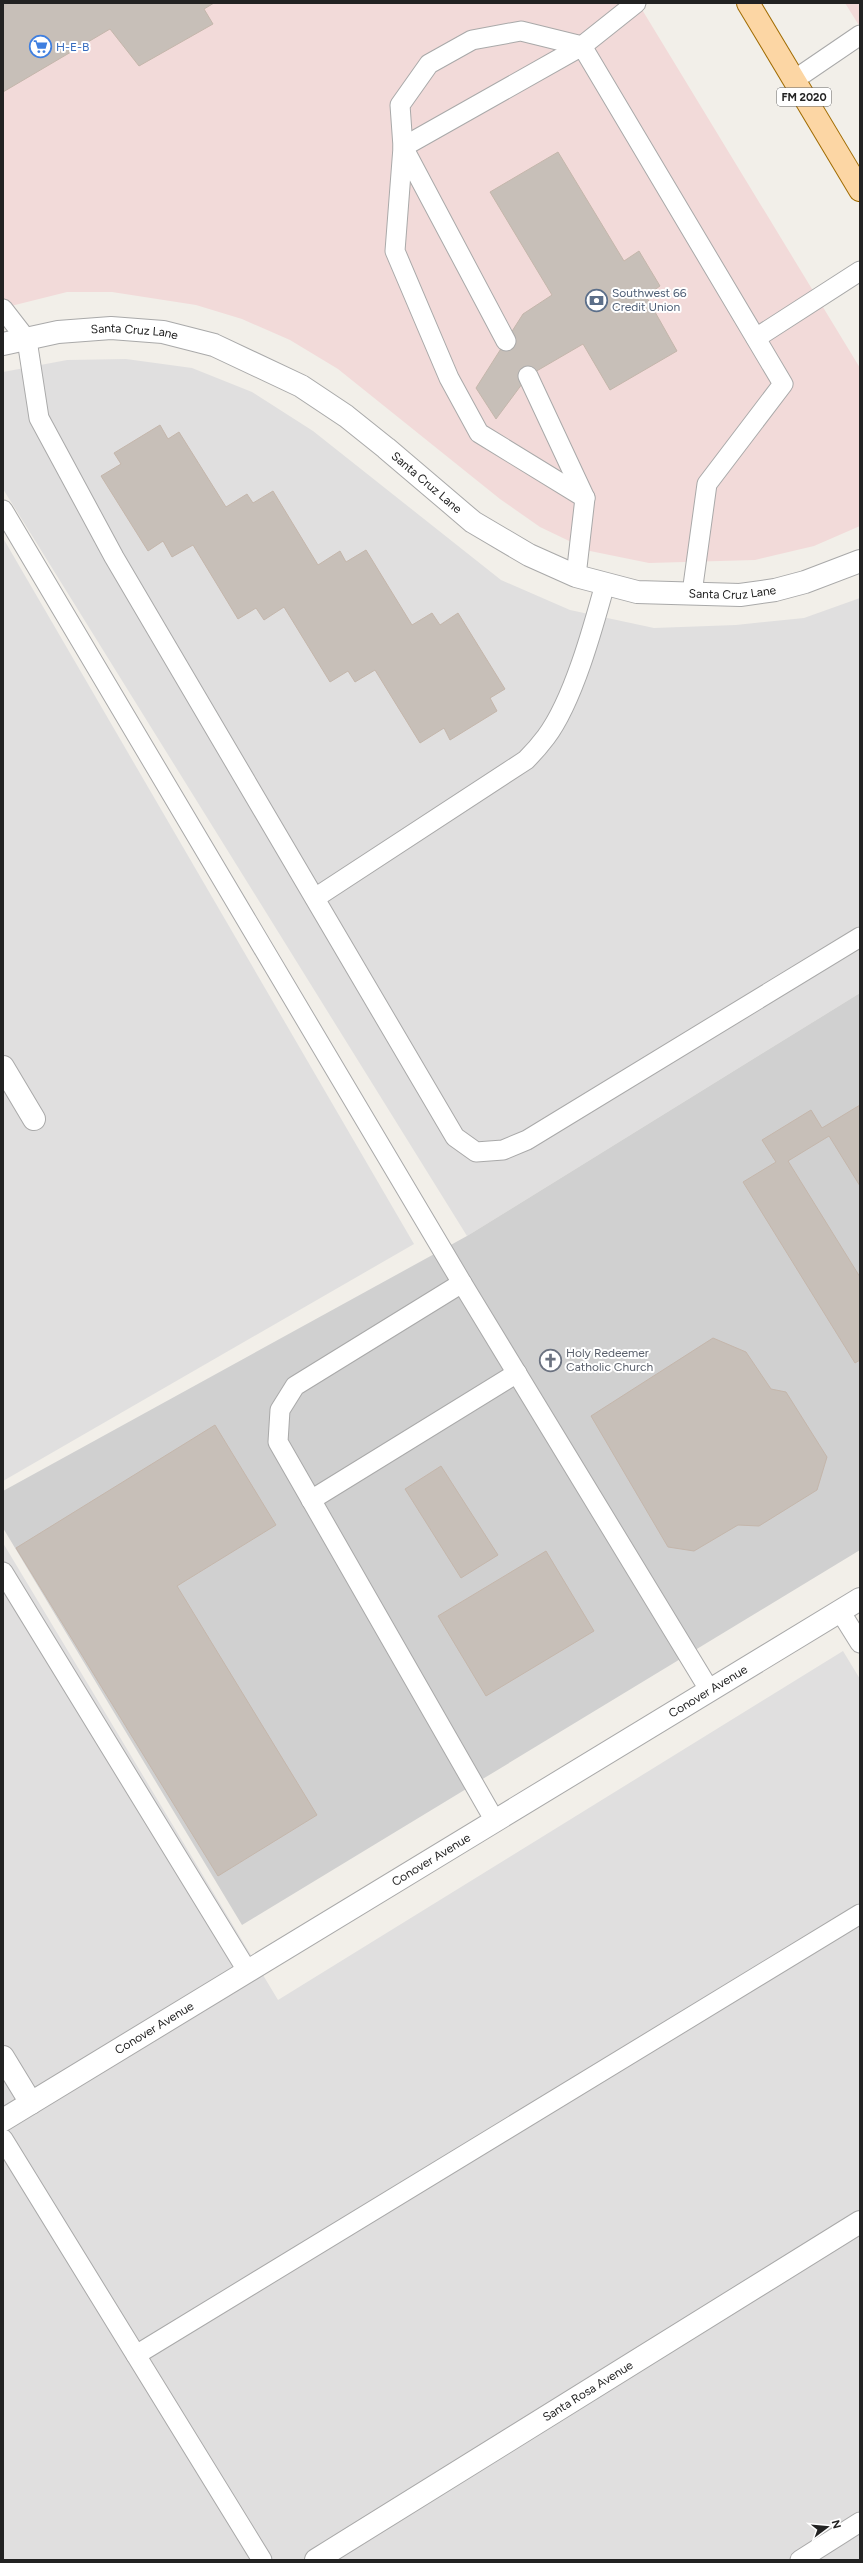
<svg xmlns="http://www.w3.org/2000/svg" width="863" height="2563" viewBox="0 0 863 2563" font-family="Figtree,sans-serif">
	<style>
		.residential { fill: #e0dfdf }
		.commercial { fill: #f2dad9 }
		.religious { fill: #d0d0d0 }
		.building { fill: #c7bfb8; stroke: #c4b6ab }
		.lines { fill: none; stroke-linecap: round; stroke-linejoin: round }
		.service-casing { stroke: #a9a9a9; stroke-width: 21 }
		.minor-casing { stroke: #a9a9a9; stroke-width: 24 }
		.tertiary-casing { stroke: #a9a9a9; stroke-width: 24 }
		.primary-casing { stroke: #a06b00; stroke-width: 24 }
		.service { stroke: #fff; stroke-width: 19 }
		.minor { stroke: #fff; stroke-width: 22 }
		.tertiary { stroke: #fff; stroke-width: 22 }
		.primary { stroke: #fcd6a4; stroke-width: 22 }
		.labels { text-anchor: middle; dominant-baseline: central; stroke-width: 4; stroke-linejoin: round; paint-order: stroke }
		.shield { fill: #fff; stroke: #646464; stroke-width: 1 }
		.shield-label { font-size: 11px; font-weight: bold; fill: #222 }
		.shop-label { font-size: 12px; fill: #366cbe; stroke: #fff; text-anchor: start }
		.service-label { font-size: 12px; fill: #4e5e75; stroke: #fff; text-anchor: start }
		.street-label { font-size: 12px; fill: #222; stroke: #fff }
		.worship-label { font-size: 12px; fill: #5b616d; stroke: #fff; text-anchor: start }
	</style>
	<rect width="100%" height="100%" fill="#f2efe9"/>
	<g class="residential">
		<path d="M126 359 192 368 252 392 313 431 501 580 570 610 654 628 736 625 804 618 860 598V993L467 1236 3 489V372L67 360Z"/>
		<path d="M3 538 414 1244 3 1481Z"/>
		<path d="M3 1543 278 2000 843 1651 860 1679V2560H3Z"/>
	</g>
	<g class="commercial">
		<path d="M3 3H638L860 368V526L814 546 755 560 649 563 590 551 540 527 500 499 338 369 290 340 242 319 196 305 112 292H67L3 308Z"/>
		<path d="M845 3H860V27Z"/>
	</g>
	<path class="religious" d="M860 993V1550L242 1925 3 1528V1491L467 1236Z"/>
	<g class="building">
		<path d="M3 3H214L204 9 213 24 139 66 110 29 3 92Z"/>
		<path d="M558 152 624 261 639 251 660 286 646 296 677 351 610 390 583 344 528 376 496 419 476 388 523 314 552 295 490 192Z"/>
		<path d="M160 425 168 439 179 432 226 507 247 494 253 503 273 491 318 565 340 551 346 562 366 550 412 625 432 613 440 625 458 613 505 689 490 698 497 711 450 740 444 728 420 743 375 670 355 682 348 671 330 682 284 607 264 620 256 608 238 619 193 545 172 557 163 541 148 551 101 476 121 464 114 453Z"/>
		<path d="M860 1105V1186L829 1136 788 1161 860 1277V1360L855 1363 743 1182 776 1162 762 1140 811 1110 822 1128Z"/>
		<path d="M713 1338 746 1352 771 1389 786 1392 827 1457 817 1490 759 1526 738 1525 694 1551 668 1547 591 1416Z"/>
		<path d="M215 1425 276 1525 177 1586 317 1815 218 1876 16 1548Z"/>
		<path d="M441 1466 498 1555 461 1578 405 1489Z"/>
		<path d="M546 1551 594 1631 486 1696 438 1616Z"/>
	</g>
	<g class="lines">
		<defs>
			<g id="service">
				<path d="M794 80 860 35"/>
				<path d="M3 309 27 340 39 418 114 557 455 1137 476 1152 503 1150 527 1140 860 937"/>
				<path d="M756 338 860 271"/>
				<path d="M506 341 403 147 400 105 429 64 472 40 521 31 582 46 636 3"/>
				<path d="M528 376 585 498"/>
				<path d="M3 510 462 1283 710 1691"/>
				<path d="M576 576 585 498 479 433 449 378 395 251 403 147 582 46 783 384 707 484 692 593"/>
				<path d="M315 898 526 760C533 753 540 745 546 737 573 701 593 628 605 584"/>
				<path d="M462 1283 295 1386 280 1410 278 1442 495 1821"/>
				<path d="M311 1500 517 1373"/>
				<path d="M3 1572 248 1972"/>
				<path d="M840 1611 860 1643"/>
				<path d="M3 2139 262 2560"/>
				<path d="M136 2355 860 1914"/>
				<path d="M800 2560 860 2522"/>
			</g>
			<g id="minor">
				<path id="s1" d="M3 344 58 332 111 328 163 332 214 345 301 386 346 416 386 448 473 522 529 555 576 576 637 592 740 595 775 590 805 582 860 561"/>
				<path d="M3 1067 34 1119"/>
				<path d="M3 2057 31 2103"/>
				<path id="s2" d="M316 2560 860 2222"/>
			</g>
			<g id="tertiary">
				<path id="s3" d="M3 2120 860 1599"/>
			</g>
			<path id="primary" d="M748 3 860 190"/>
		</defs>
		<use href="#service" class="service-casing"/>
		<use href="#minor" class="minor-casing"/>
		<use href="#tertiary" class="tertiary-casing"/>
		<use href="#primary" class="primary-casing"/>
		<use href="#service" class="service"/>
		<use href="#minor" class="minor"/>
		<use href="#tertiary" class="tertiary"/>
		<use href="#primary" class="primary"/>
	</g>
	<defs>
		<symbol id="supermarket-ring" viewBox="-11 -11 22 22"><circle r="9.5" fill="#fff" stroke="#3f7fe0" stroke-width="1.5"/><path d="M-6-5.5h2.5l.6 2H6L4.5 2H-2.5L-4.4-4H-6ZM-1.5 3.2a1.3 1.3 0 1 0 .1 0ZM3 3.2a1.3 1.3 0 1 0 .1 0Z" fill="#3f7fe0"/></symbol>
		<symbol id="bank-ring" viewBox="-11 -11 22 22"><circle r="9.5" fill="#fff" stroke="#5c6f8a" stroke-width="1.5"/><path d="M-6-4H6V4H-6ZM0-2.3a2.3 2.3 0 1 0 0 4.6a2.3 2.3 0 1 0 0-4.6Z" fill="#5c6f8a"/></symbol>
		<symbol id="church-ring" viewBox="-11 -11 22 22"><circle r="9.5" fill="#fff" stroke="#6b7280" stroke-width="1.5"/><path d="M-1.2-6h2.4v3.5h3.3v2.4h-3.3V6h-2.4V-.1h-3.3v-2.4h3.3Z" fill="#6b7280"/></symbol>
	</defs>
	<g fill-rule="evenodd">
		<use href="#supermarket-ring" x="28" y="34" width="25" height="25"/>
		<use href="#bank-ring" x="584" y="288" width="25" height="25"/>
		<use href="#church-ring" x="538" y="1348" width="25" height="25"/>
	</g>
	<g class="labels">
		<rect class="shield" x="777" y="88" width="54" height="18" rx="3"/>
		<g class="shield-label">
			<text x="804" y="97">FM 2020</text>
		</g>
		<g class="shop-label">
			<text x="56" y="47">H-E-B</text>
		</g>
		<g class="service-label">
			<text x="612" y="293">Southwest 66<tspan x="612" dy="14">Credit Union</tspan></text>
		</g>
		<g class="street-label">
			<text stroke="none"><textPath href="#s1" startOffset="133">Santa Cruz Lane</textPath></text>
			<text stroke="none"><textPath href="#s1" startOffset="469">Santa Cruz Lane</textPath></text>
			<text stroke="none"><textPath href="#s1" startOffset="805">Santa Cruz Lane</textPath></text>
			<text stroke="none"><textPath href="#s3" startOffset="825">Conover Avenue</textPath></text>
			<text stroke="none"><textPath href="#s3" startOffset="501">Conover Avenue</textPath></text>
			<text stroke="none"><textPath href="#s3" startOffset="177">Conover Avenue</textPath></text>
			<text stroke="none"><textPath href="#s2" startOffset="320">Santa Rosa Avenue</textPath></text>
		</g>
		<g class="worship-label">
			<text x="566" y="1353">Holy Redeemer<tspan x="566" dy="14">Catholic Church</tspan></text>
		</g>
	</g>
	<rect width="863" height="2563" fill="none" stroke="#222222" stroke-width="8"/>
	<g transform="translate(827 2527) rotate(74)" stroke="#ffffff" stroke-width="3" paint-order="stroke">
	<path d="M0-3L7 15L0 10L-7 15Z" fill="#222222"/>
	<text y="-6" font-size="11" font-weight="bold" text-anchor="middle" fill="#222222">N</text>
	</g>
</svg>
